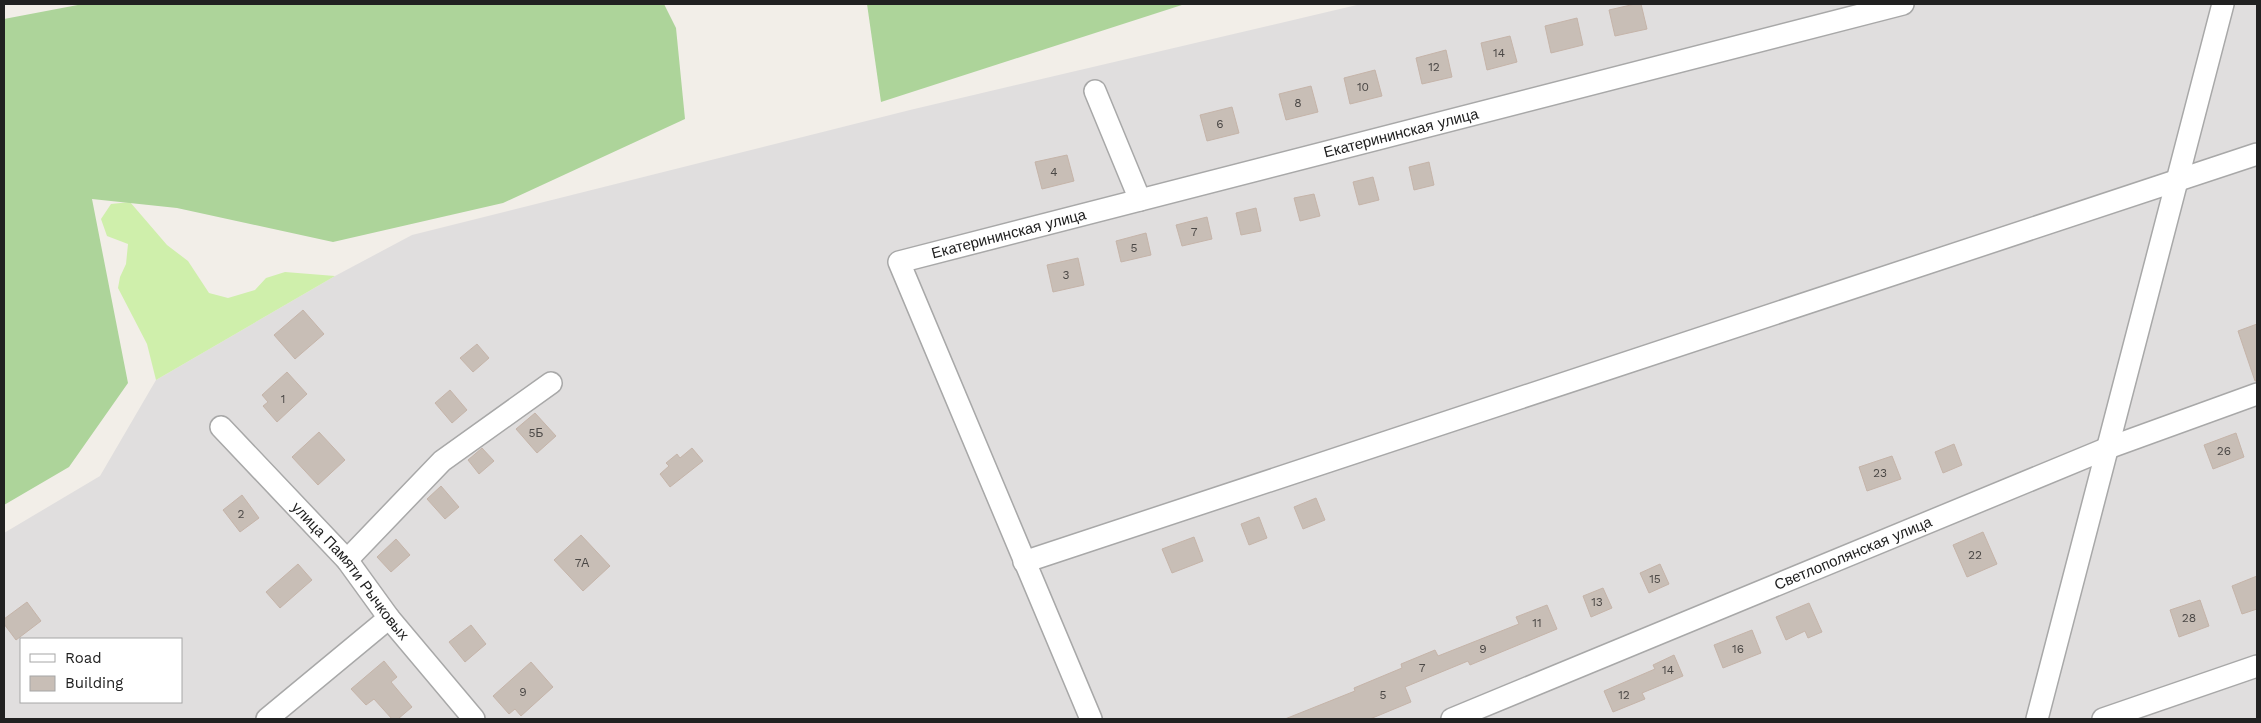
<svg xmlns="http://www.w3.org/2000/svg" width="2261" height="723" viewBox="0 0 2261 723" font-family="'Work Sans',sans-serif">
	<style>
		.residential { fill: #e0dede; fill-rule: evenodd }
		.grass { fill: #cfefab }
		.forest { fill: #add49a }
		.building { fill: #c8beb6; stroke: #c5b4a9 }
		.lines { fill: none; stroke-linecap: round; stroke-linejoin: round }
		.minor-casing { stroke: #a8a8a8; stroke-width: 24 }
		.minor { stroke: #fff; stroke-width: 21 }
		.labels { text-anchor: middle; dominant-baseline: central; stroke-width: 4; stroke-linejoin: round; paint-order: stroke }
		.number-label { font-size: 12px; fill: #4b4846 }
		.street-label { font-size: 15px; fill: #212121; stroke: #fff }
	</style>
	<rect width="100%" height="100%" fill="#f2eee8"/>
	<path class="residential" d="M1361 4H2257V719H4V533L100 476 156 380 335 276 412 235 910 110ZM21 639H181V702H21Z"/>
	<path class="grass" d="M130 202 167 245 188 261 209 293 228 298 255 290 266 278 285 272 335 276 156 380 147 344 118 288 120 277 126 264 128 244 107 236 101 219 111 204Z"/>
	<g class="forest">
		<path d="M83 4H664L676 28 685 119 503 203 333 242 177 208 92 199 128 383 69 467 4 505V19Z"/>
		<path d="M867 4H1185L881 102Z"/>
	</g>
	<g class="building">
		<path d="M1635 4H1641L1647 29 1615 36 1609 10Z"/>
		<path d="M1577 18 1583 45 1551 53 1545 26Z"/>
		<path d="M1510 36 1517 62 1487 70 1481 43Z"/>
		<path d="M1446 50 1452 77 1422 84 1416 58Z"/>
		<path d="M1375 70 1382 96 1350 104 1344 78Z"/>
		<path d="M1311 86 1318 112 1286 120 1279 94Z"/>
		<path d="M1232 107 1239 133 1207 141 1200 115Z"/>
		<path d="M1067 155 1074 181 1042 189 1035 162Z"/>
		<path d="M1429 162 1434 185 1414 190 1409 167Z"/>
		<path d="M1373 177 1379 200 1359 205 1353 182Z"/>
		<path d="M1314 194 1320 216 1300 221 1294 198Z"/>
		<path d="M1256 208 1261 231 1241 235 1236 213Z"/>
		<path d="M1207 217 1212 239 1182 246 1176 225Z"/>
		<path d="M1146 233 1151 255 1121 262 1116 241Z"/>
		<path d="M1078 258 1084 285 1053 292 1047 265Z"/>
		<path d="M303 310 324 334 295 359 274 335Z"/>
		<path d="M2257 324V381H2255L2238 331Z"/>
		<path d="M477 344 489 358 473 372 460 358Z"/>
		<path d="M287 372 307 394 277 422 263 406 268 402 262 395Z"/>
		<path d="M450 390 467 410 452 423 435 403Z"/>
		<path d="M535 413 556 436 537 453 516 429Z"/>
		<path d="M319 432 345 460 318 485 292 457Z"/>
		<path d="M2236 433 2244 457 2213 469 2204 445Z"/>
		<path d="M1954 444 1962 465 1943 473 1935 452Z"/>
		<path d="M482 448 494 461 479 474 468 460Z"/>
		<path d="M692 448 703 461 670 487 660 474 669 466 666 463 677 454 680 458Z"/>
		<path d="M1892 456 1901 479 1867 491 1859 467Z"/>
		<path d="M441 486 459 507 445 519 427 499Z"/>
		<path d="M242 495 259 518 240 532 223 510Z"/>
		<path d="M1316 498 1325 520 1303 529 1294 507Z"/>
		<path d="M1259 517 1267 538 1249 545 1241 524Z"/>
		<path d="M1983 532 1997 564 1967 577 1953 545Z"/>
		<path d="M581 535 610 566 583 591 554 560Z"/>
		<path d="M1194 537 1203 561 1172 573 1162 549Z"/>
		<path d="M396 539 410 555 391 572 377 557Z"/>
		<path d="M298 564 312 580 280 608 266 592Z"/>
		<path d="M1660 564 1669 584 1649 593 1640 573Z"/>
		<path d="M2257 576V609L2242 614 2232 586Z"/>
		<path d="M1603 588 1612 608 1591 617 1583 596Z"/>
		<path d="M2200 600 2209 626 2179 637 2170 610Z"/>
		<path d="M27 602 41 621 16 640 4 624V619Z"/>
		<path d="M1809 603 1822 632 1808 638 1805 631 1786 640 1776 617Z"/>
		<path d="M1547 605 1557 629 1470 665 1468 661 1405 687 1411 702 1370 719H1285L1355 691 1354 688 1402 668 1401 664 1435 650 1438 656 1519 624 1516 617Z"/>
		<path d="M471 625 486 644 465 662 449 642Z"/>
		<path d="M1752 630 1761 653 1723 668 1714 645Z"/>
		<path d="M1674 655 1683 676 1642 693 1645 699 1613 712 1604 691 1655 669 1653 665Z"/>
		<path d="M384 661 397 677 391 682 412 707 398 719H392L374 699 366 705 351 689Z"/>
		<path d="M531 662 553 687 521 716 515 709 509 714 493 696Z"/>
	</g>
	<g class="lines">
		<defs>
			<g id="minor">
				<path d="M1095 91 1140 200"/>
				<path id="s1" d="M221 427 347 560 389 618 474 719"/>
				<path d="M347 560 442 461 551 383"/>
				<path d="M1024 562 2257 154"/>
				<path d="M267 719 389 618"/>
				<path id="s2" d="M1091 719 899 262 1903 4"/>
				<path id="s3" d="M1452 719 2108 448 2257 394"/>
				<path d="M2037 719 2223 4"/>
				<path d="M2103 719 2257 666"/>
			</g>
		</defs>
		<use href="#minor" class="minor-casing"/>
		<use href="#minor" class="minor"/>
	</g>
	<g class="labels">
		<g class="number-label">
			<text x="1499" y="53">14</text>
			<text x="1434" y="67">12</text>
			<text x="1363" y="87">10</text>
			<text x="1298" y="103">8</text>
			<text x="1220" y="124">6</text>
			<text x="1054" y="172">4</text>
			<text x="1194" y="232">7</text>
			<text x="1134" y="248">5</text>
			<text x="1066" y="275">3</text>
			<text x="283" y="399">1</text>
			<text x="536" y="433">5Б</text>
			<text x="2224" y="451">26</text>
			<text x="1880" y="473">23</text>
			<text x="241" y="514">2</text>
			<text x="1975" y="555">22</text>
			<text x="582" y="563">7А</text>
			<text x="1655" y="579">15</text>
			<text x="1597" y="602">13</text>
			<text x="2189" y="618">28</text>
			<text x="1537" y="623">11</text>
			<text x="1483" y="649">9</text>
			<text x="1738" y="649">16</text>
			<text x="1422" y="668">7</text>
			<text x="1668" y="670">14</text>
			<text x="523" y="692">9</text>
			<text x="1383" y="695">5</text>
			<text x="1624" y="695">12</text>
		</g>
		<g class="street-label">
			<text stroke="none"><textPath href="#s2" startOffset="1014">Екатерининская улица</textPath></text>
			<text stroke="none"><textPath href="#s2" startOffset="609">Екатерининская улица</textPath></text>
			<text stroke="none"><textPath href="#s3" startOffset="434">Светлополянская улица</textPath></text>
			<text stroke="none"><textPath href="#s1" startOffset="194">улица Памяти Рычковых</textPath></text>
		</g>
	</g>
	<rect width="2261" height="723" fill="none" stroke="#212121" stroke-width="10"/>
	<rect x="20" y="638" width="162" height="65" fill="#ffffff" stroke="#a6a6a6"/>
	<rect x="30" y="654" width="25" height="8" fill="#ffffff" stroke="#a6a6a6"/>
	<text x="65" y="663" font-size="15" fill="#212121">Road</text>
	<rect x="30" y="676" width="25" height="15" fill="#c8beb6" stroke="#a6a6a6"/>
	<text x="65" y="688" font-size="15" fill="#212121">Building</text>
</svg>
